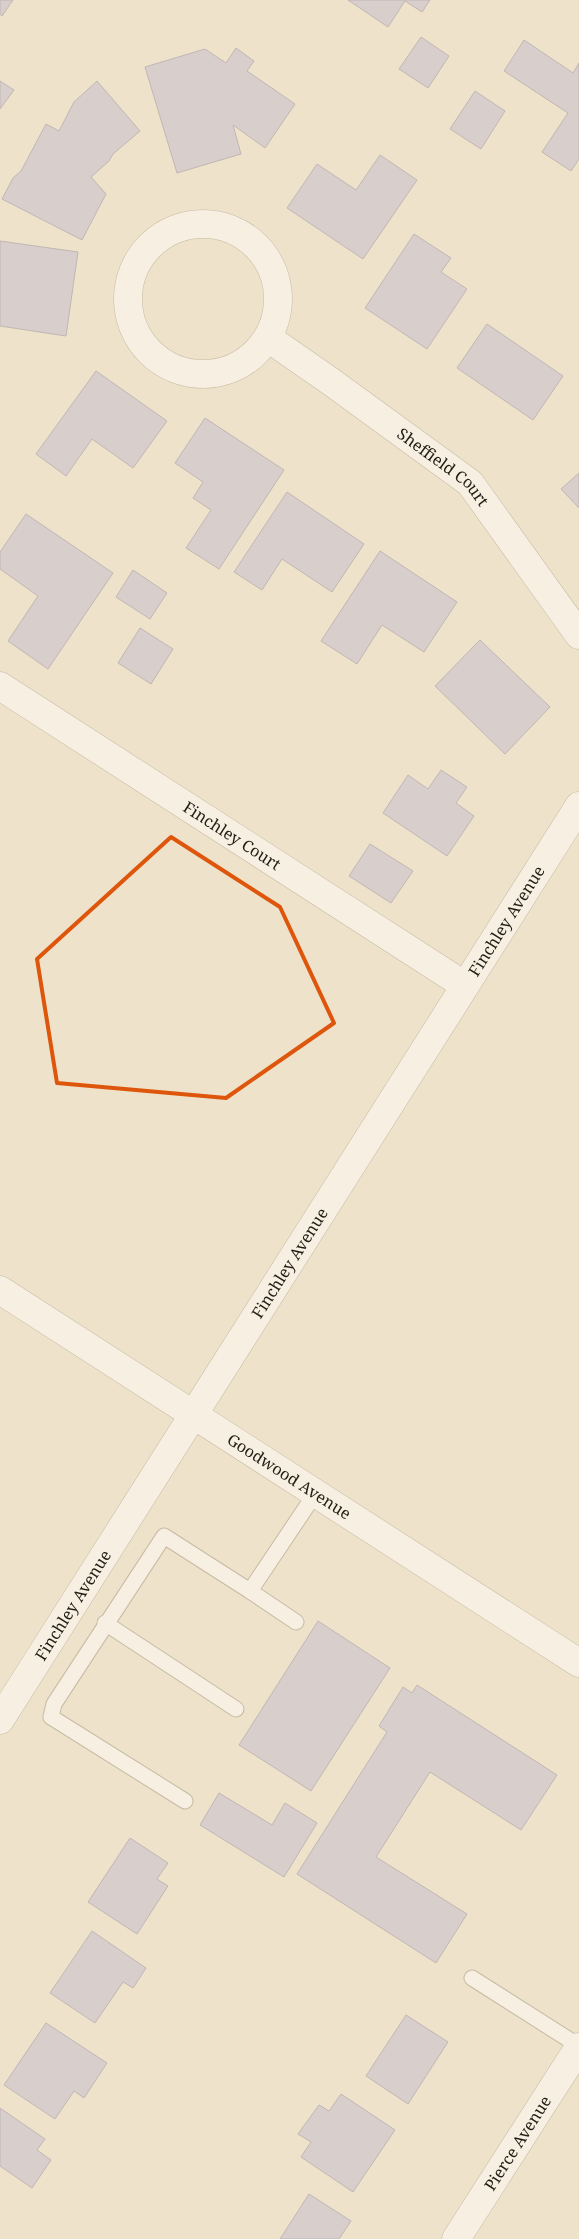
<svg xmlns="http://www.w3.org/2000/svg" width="579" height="2239" viewBox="0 0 579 2239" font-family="'Noto Serif',serif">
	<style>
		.building { fill: #bdb6ce; stroke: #888198 }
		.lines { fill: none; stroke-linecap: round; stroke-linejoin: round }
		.service-casing { stroke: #978b74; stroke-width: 17 }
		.minor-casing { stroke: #978b74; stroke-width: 29 }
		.tertiary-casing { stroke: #978b74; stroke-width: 29 }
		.service { stroke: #fff; stroke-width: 15 }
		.minor { stroke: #fff; stroke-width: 28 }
		.tertiary { stroke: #fff; stroke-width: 28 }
		.marked { fill: none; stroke: #de560c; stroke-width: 4; stroke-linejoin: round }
		.labels { text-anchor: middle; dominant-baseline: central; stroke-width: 4; stroke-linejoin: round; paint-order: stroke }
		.street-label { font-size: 16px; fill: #221d14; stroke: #fdefd7 }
	</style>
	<rect width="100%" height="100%" fill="#efe2ca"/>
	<g class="building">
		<path d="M0 0H13L2 16 0 14Z"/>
		<path d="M348 0H430L422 12 405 1 388 27Z"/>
		<path d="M421 37 449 56 428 88 399 69Z"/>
		<path d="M524 40 573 73 579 63V159L571 171 542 152 568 113 504 71Z"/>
		<path d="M236 48 254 61 247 71 295 104 265 148 233 125 241 154 177 173 145 67 205 49 226 63Z"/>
		<path d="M0 81 14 90 0 109Z"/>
		<path d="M97 81 140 131 113 154 109 161 91 177 106 194 82 240 2 199 13 178 21 171 46 124 59 131 74 102Z"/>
		<path d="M475 91 505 111 481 149 450 129Z"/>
		<path d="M380 155 417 180 363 259 287 208 317 164 356 190Z"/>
		<path d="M414 234 451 258 441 272 467 289 427 349 365 308Z"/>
		<path d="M0 241 78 252 66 336 0 326Z"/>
		<path d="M487 324 563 376 533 420 457 368Z"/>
		<path d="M96 371 167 421 133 468 92 439 66 476 36 454Z"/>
		<path d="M205 418 284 470 219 569 186 548 211 510 193 498 203 482 175 463Z"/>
		<path d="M579 473V508L561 489Z"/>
		<path d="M287 492 364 544 332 592 282 559 262 590 234 572Z"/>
		<path d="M26 514 113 573 48 669 8 641 38 596 0 569V552Z"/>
		<path d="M380 551 457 602 424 652 382 625 357 664 321 641Z"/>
		<path d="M133 570 167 593 150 619 116 597Z"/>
		<path d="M140 628 173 649 151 684 118 663Z"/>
		<path d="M480 640 550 707 505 754 435 686Z"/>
		<path d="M441 770 467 787 456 803 474 816 447 856 383 813 408 775 428 789Z"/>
		<path d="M370 844 413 871 391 903 349 876Z"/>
		<path d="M318 1621 390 1668 311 1791 239 1745Z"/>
		<path d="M417 1685 557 1775 521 1830 430 1772 376 1857 467 1914 436 1963 297 1874 387 1732 379 1726 403 1687 412 1693Z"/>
		<path d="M219 1793 272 1825 285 1803 317 1823 284 1877 200 1825Z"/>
		<path d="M130 1838 168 1863 157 1879 168 1886 137 1934 88 1902Z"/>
		<path d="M92 1931 146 1968 133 1988 123 1982 95 2023 50 1993Z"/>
		<path d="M406 2015 448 2042 408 2104 366 2076Z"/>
		<path d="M46 2023 107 2063 84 2098 74 2091 55 2119 4 2085Z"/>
		<path d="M341 2094 395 2130 353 2192 301 2157 311 2142 298 2134 319 2105 329 2111Z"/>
		<path d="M0 2108 45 2139 37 2150 51 2160 32 2188 0 2166Z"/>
		<path d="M309 2194 351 2221 339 2239H280Z"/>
	</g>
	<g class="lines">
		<defs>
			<g id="service">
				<path d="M250 1591 296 1622"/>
				<path d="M105 1623 236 1709"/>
				<path d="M185 1801 51 1717 54 1704 164 1536 250 1591 315 1494"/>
				<path d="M472 1978 579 2046"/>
			</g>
			<g id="minor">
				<circle cx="203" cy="299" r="75"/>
				<path id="s1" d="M268 338 330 381 470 483 579 635"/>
				<path id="s2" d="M0 686 464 985"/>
				<path id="s3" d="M0 1720 579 806"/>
				<path id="s4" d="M456 2239 579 2047"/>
			</g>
			<g id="tertiary">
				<path id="s5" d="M0 1290 579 1663"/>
			</g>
		</defs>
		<use href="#service" class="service-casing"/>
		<use href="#minor" class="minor-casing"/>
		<use href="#tertiary" class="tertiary-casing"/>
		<use href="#service" class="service"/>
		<use href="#minor" class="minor"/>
		<use href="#tertiary" class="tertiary"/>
	</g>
	<path d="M0 0H579V2239H0ZM171 837 280 907 334 1023 226 1098 57 1083 37 959Z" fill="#efe2ca" fill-opacity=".55" fill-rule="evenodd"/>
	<path class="marked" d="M171 837 280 907 334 1023 226 1098 57 1083 37 959Z"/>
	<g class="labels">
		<g class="street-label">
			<text stroke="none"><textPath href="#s1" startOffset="218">Sheffield Court</textPath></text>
			<text stroke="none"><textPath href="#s2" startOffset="276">Finchley Court</textPath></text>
			<text stroke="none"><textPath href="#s3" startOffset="946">Finchley Avenue</textPath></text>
			<text stroke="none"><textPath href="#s3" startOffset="541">Finchley Avenue</textPath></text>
			<text stroke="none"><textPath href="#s5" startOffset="344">Goodwood Avenue</textPath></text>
			<text stroke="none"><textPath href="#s3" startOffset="136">Finchley Avenue</textPath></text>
			<text stroke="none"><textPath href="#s4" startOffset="114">Pierce Avenue</textPath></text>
		</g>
	</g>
</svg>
